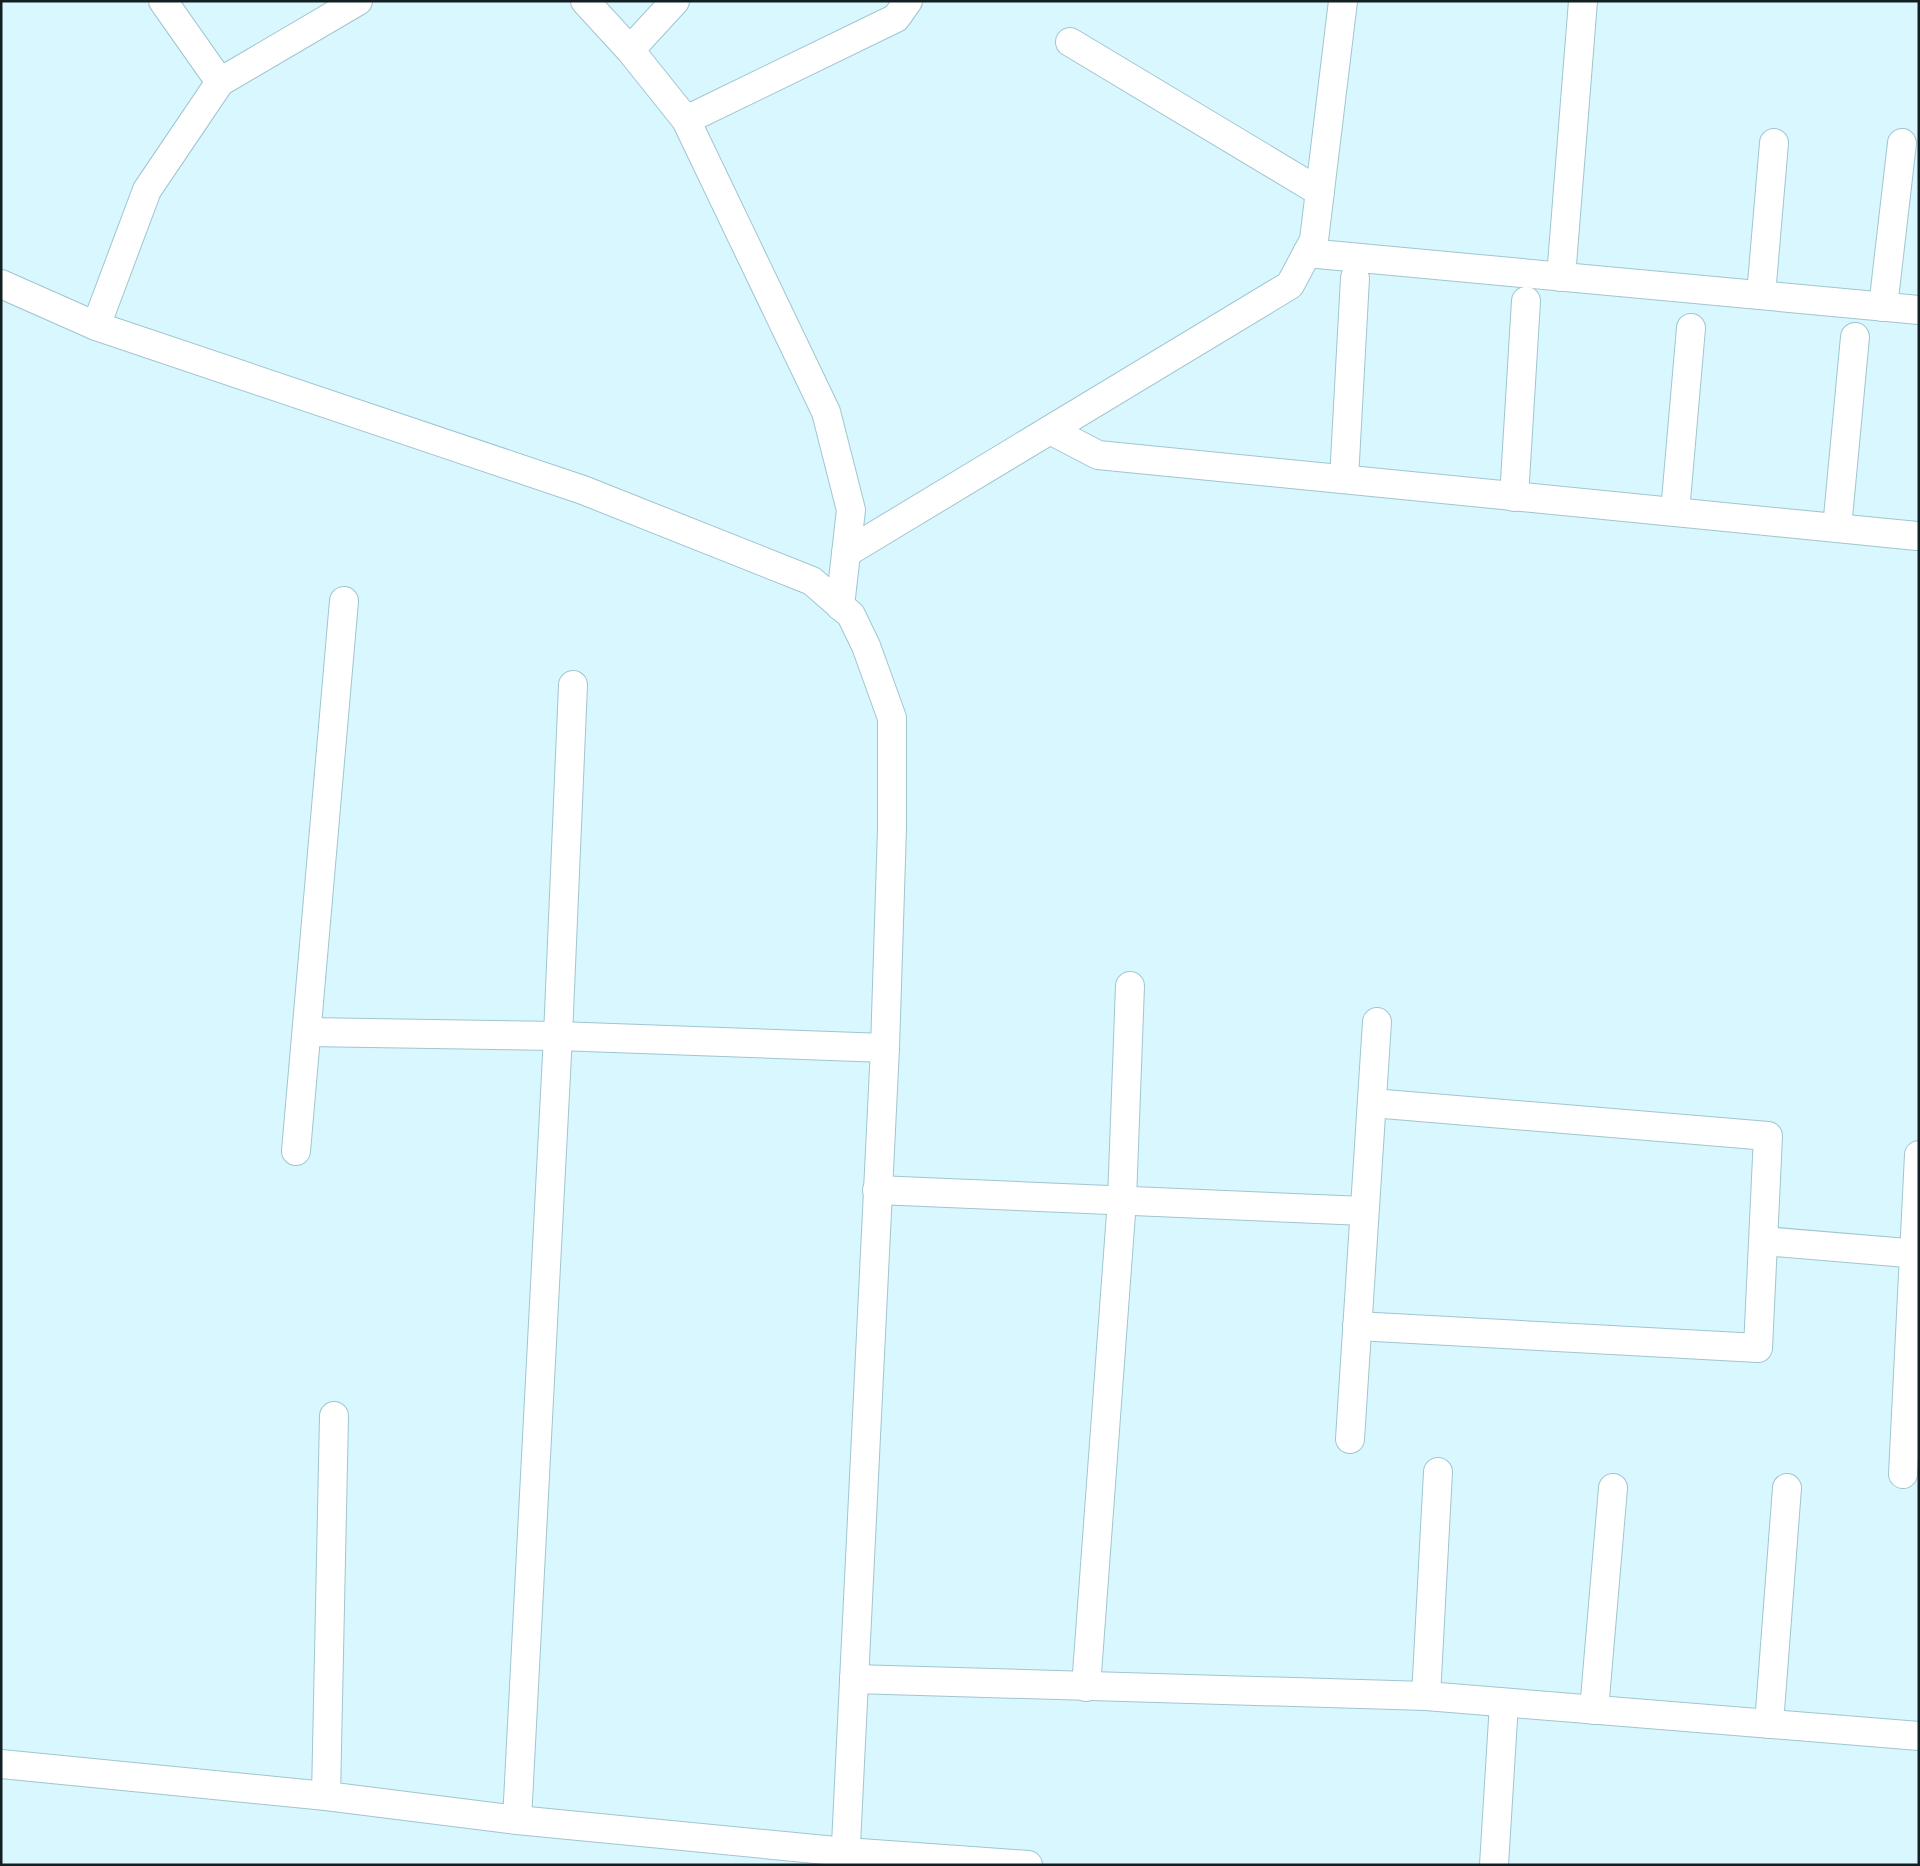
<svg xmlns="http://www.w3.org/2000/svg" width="1920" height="1866" viewBox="0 0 1920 1866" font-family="Bitter,serif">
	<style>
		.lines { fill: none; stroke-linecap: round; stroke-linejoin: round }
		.street-casing { stroke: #a1c5cf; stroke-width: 30 }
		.secondary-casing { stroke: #a1c5cf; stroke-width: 30 }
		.street { stroke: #fff; stroke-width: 28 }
		.secondary { stroke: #fff; stroke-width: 28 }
	</style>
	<rect width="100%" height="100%" fill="#d9f7ff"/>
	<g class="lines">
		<defs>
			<g id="street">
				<path d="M163 1 220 82"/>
				<path d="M1070 42 1320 192"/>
				<path d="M630 50 675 1"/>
				<path d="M686 120 896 18 908 1"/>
				<path d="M1307 253 1919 310"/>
				<path d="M1561 277 1583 1"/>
				<path d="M1761 295 1774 143"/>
				<path d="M1883 307 1902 143"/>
				<path d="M96 326 147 190 220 82 358 1"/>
				<path d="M1050 430 1098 455 1917 536"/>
				<path d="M1344 479 1355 278"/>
				<path d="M1514 497 1526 301"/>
				<path d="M1675 512 1691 328"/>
				<path d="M1837 528 1855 337"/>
				<path d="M846 553 1290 285 1314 240 1343 1"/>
				<path d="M307 1032 558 1036 885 1048"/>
				<path d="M296 1151 344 601"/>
				<path d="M877 1190 1364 1211"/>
				<path d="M1764 1241 1919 1254"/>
				<path d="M1357 1326 1758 1348 1768 1136 1372 1103"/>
				<path d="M1350 1439 1377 1022"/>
				<path d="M1903 1474 1919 1155"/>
				<path d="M854 1679 1426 1696 1919 1736"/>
				<path d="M1086 1687 1122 1200 1130 986"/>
				<path d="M1426 1696 1438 1472"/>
				<path d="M1594 1710 1613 1488"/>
				<path d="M1769 1724 1787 1488"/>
				<path d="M326 1796 334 1416"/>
				<path d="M517 1820 558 1036 573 685"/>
				<path d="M1494 1865 1504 1703"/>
			</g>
			<g id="secondary">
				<path d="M585 1 630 50 686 120 826 412 851 510 840 606"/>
				<path d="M1 284 96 326 583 490 812 581 851 615 866 646 892 718V828L885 1048 845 1865"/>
				<path d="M1 1764 326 1796 517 1820 846 1852 1028 1865"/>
			</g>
		</defs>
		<use href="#street" class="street-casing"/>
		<use href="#secondary" class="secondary-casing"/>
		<use href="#street" class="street"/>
		<use href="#secondary" class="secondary"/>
	</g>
	<rect width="1920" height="1866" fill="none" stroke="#122023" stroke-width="5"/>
</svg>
